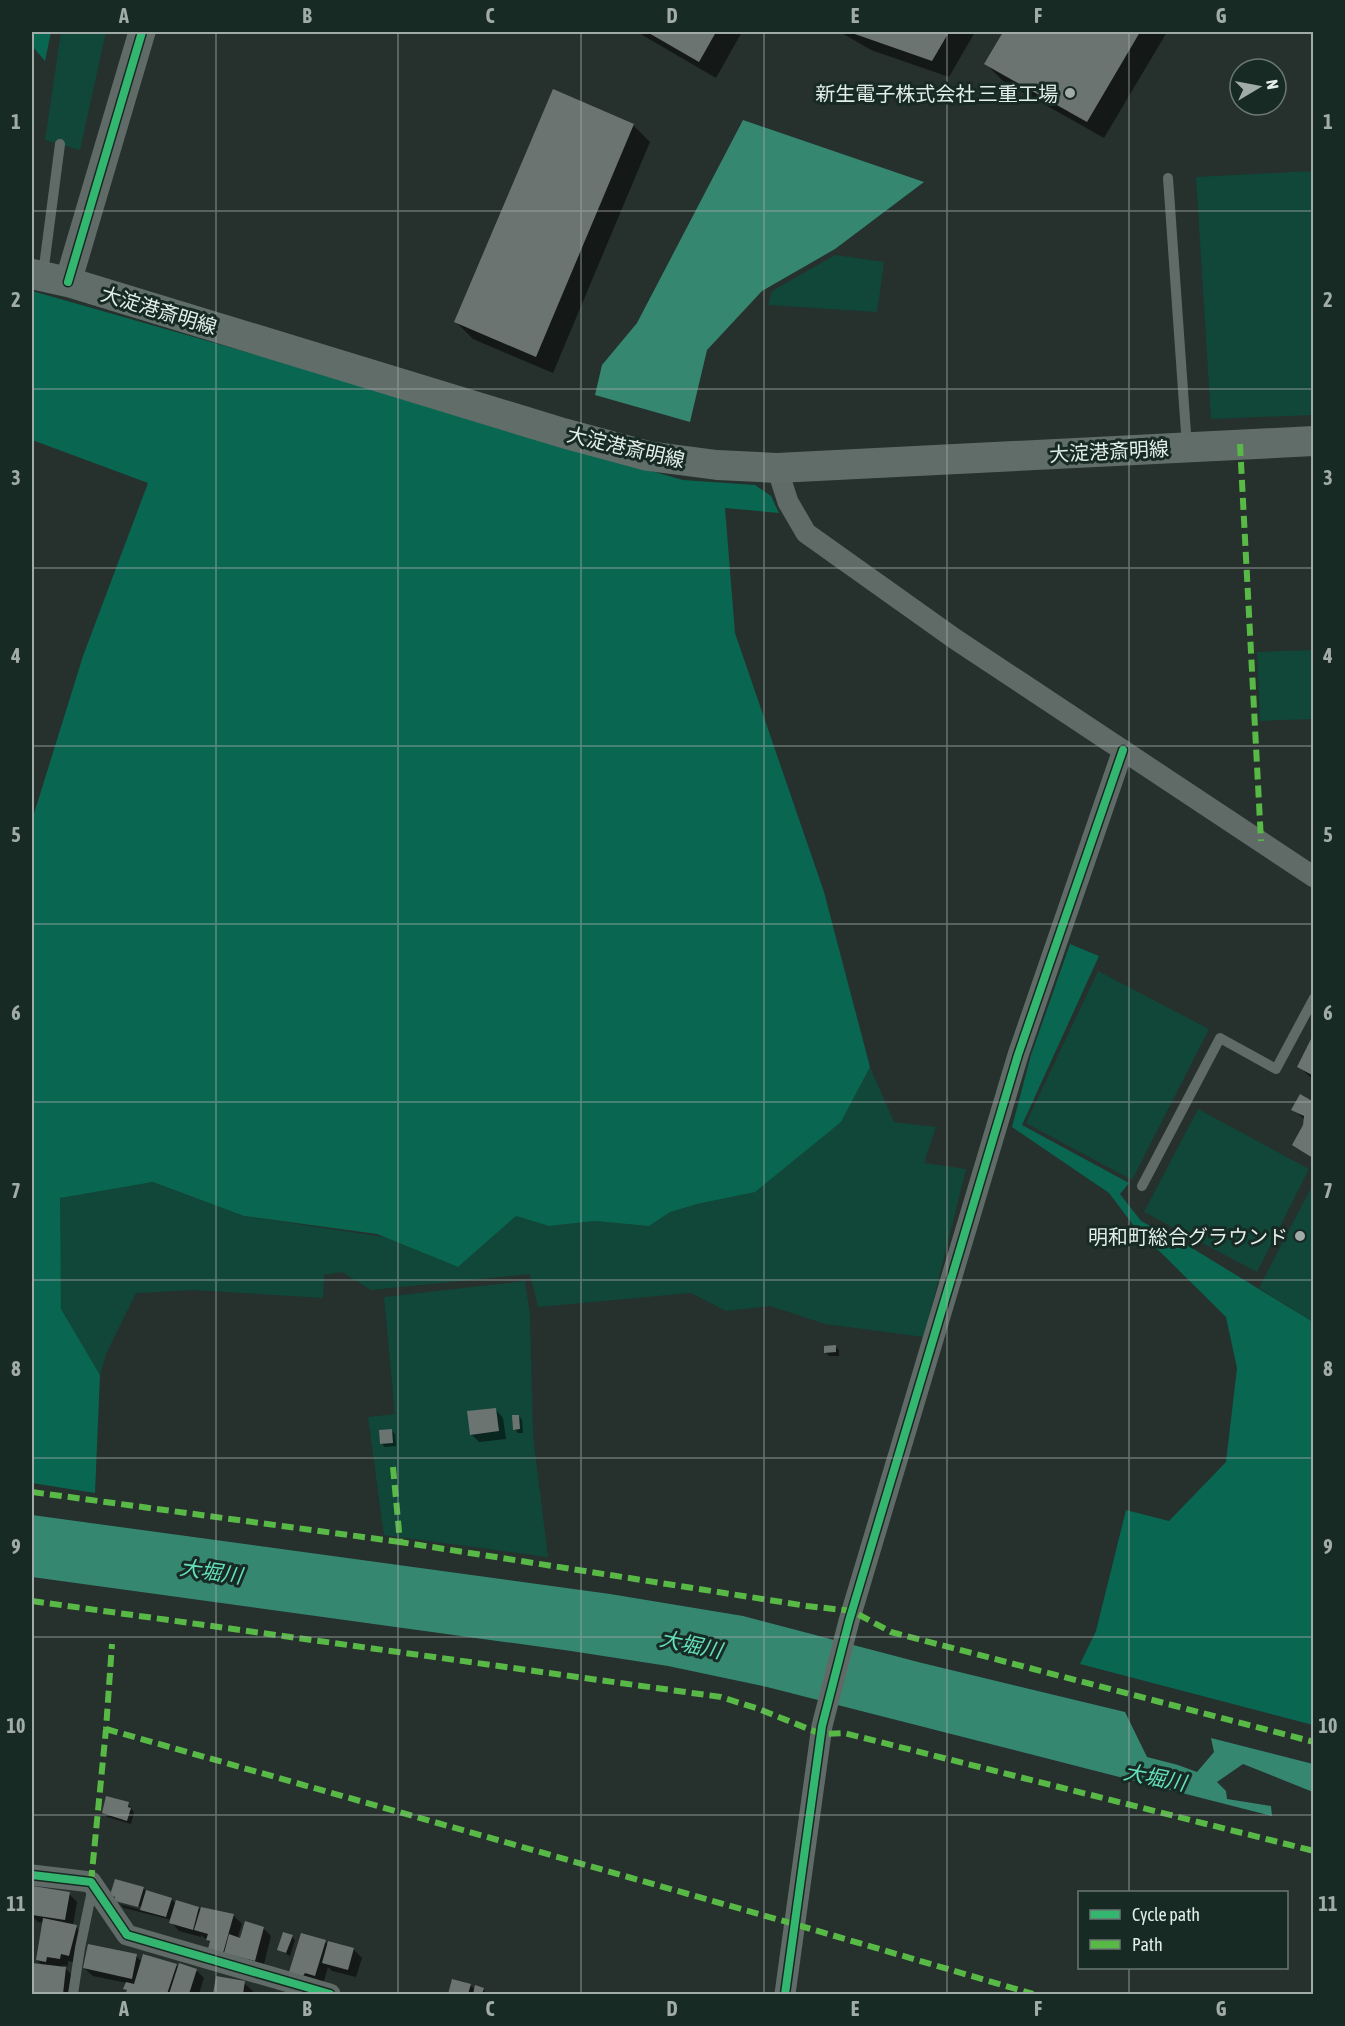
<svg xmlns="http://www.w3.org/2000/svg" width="1345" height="2026" viewBox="0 0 1345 2026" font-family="'Asap Condensed','Noto Sans JP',sans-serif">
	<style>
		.green { fill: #104739 }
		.forest { fill: #096651 }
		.water { fill: #368770 }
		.shadow { fill: #0007 }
		.building { fill: #6b7471 }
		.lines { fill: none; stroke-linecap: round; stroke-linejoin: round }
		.service { stroke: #606b67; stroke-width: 10 }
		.minor { stroke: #606b67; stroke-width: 21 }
		.tertiary { stroke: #606b67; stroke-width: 27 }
		.secondary { stroke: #606d69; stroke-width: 30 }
		.quiet { stroke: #58b947; stroke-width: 6; stroke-dasharray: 12 6; stroke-linecap: butt }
		.cycleway-casing { stroke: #182a24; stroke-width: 11 }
		.cycleway { stroke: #33b770; stroke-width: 8 }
		.grid { fill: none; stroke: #a1aca8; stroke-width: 1.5; stroke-opacity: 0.55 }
		.poi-dot { fill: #a1aca8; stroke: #182a24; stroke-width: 2 }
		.labels { text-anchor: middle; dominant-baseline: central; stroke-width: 6; stroke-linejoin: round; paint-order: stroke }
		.poi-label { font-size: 20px; fill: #e3eeea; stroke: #182a24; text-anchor: end }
		.street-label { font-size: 20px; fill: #e3eeea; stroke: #182a24 }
		.water-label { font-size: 21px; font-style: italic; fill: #64e0bb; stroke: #182a24 }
		.neatline { fill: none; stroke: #a1aca8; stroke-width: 2 }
		.grid-label { font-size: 20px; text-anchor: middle; font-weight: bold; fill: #a1aca8 }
	</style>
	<rect width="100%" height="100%" fill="#26302d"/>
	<g class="green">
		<path d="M61 32H106L80 150 45 140Z"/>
		<path d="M1313 171V415L1211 419 1196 177Z"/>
		<path d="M835 255 884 262 877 312 768 305 772 291Z"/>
		<path d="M1313 650V719L1260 721 1257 652Z"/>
		<path d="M1098 971 1209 1029 1132 1180 1026 1123Z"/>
		<path d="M870 1067 894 1122 936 1127 924 1163 966 1169 924 1337 825 1324 770 1306 726 1311 691 1293 538 1307 530 1274 371 1290 342 1272 324 1275 323 1298 194 1290 136 1293 107 1352 100 1375 61 1309 59 1198 153 1182 244 1216 384 1237 458 1267 516 1216 549 1226 595 1221 649 1226 669 1212 701 1203 841 1122Z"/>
		<path d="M1198 1109 1309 1169 1257 1272 1144 1212Z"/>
		<path d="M1313 1184V1322L1259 1288Z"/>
		<path d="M525 1281 530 1315 533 1436 548 1557 384 1535 368 1417 395 1414 384 1297Z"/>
	</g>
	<g class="forest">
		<path d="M32 32H51L45 61 32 46Z"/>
		<path d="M32 291 341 379 501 429 683 480 755 485 771 496 779 513 725 508 735 633 824 892 870 1067 841 1122 755 1192 701 1203 670 1212 649 1226 595 1221 549 1226 516 1216 458 1267 377 1234 244 1216 153 1182 60 1198 61 1309 100 1375 95 1493 32 1483V820L83 656 148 483 32 440Z"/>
		<path d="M1070 944 1099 956 1022 1125 1129 1183 1120 1194 1141 1221 1187 1245 1313 1322V1725L1080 1664 1096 1631 1126 1510 1169 1521 1226 1462 1237 1368 1226 1317 1134 1226 1109 1193 1012 1127 1031 1055Z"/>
	</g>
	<g class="water">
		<path d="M743 120 924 182 835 249 762 291 707 350 690 422 595 395 602 365 637 323Z"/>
		<path d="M32 1515 610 1594 743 1616 918 1662 1125 1712 1147 1757 1178 1765 1197 1772 1214 1752 1211 1738 1313 1764V1792L1243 1764 1217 1782 1226 1791 1227 1799 1271 1806 1272 1816 767 1687 668 1666 571 1651 32 1577Z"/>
	</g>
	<g class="shadow">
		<path d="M637 32H742L716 78Z"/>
		<path d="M840 32H975L949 77 871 50Z"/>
		<path d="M1004 32H1167L1104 138 1003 81 986 64Z"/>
		<path d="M633 125 650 142 553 373 473 339 456 322Z"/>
		<path d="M1314 1036V1081L1299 1066Z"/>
		<path d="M1314 1104V1160L1294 1145 1305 1126V1120L1293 1109Z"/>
		<path d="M835 1346 839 1350V1356H829L825 1352Z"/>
		<path d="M495 1409 503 1418 506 1439 479 1442 471 1434Z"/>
		<path d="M519 1416 522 1420 523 1433H518L515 1429Z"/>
		<path d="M391 1430 395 1434 396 1446 385 1447 381 1443Z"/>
		<path d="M128 1803 134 1813 131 1824 107 1817 104 1813Z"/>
		<path d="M34 1888 69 1894 77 1902 73 1925 84 1934 77 1963 68 1961V1966L62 1965 73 1976 71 1994H32V1964L43 1966 37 1960 44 1923 38 1922 32 1916Z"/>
		<path d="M143 1888 147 1892 171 1899 176 1904 177 1902 199 1908 201 1911 234 1916 242 1924 237 1939 241 1940 263 1928 271 1936 263 1968 226 1956 201 1935V1937L179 1931 171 1922 172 1920 124 1908 116 1900 120 1904 145 1911 146 1908 116 1900 112 1895Z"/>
		<path d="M292 1936 295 1940 290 1956 279 1950Z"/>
		<path d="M325 1942 328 1945 353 1949 362 1958 356 1977 332 1971 328 1967 323 1984 299 1980Z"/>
		<path d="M136 1956 142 1962 176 1965 179 1968 196 1970 204 1978 199 1994H127L128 1992 125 1989 127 1983 93 1976 84 1968Z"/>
		<path d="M217 1978 244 1983 256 1994H214Z"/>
		<path d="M454 1981 470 1985 475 1990 483 1989 487 1994H450Z"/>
	</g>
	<g class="building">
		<path d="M647 32H716L699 62Z"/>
		<path d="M849 32H949L932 61Z"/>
		<path d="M1003 32H1140L1087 122 984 64Z"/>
		<path d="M553 89 634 124 536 357 454 322Z"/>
		<path d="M1314 1033V1076L1297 1067Z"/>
		<path d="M1300 1094 1314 1102V1153L1311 1157 1292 1145 1303 1125 1304 1116 1291 1110Z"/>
		<path d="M836 1345V1352L824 1353V1346Z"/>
		<path d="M496 1408 499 1431 470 1435 467 1411Z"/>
		<path d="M512 1415H519L520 1429 513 1430Z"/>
		<path d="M392 1429 393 1443 380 1444 379 1430Z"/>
		<path d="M106 1796 129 1802 128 1807 131 1808 127 1821 102 1813Z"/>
		<path d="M115 1879 144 1887 138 1907 115 1901V1897L110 1895Z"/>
		<path d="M33 1886 70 1892 65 1920 32 1915Z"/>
		<path d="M146 1890 172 1898 166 1917 140 1910Z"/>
		<path d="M176 1900 199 1907 193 1930 169 1923Z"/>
		<path d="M201 1907 234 1914 223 1953 208 1949 210 1941 206 1940 208 1934 194 1930Z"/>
		<path d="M43 1918 77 1925 69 1956 61 1954 60 1959 47 1957 46 1962 36 1960Z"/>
		<path d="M245 1921 264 1927 255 1961 224 1953 229 1934 240 1938Z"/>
		<path d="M283 1932 293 1935 286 1953 277 1950Z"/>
		<path d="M301 1933 326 1940 315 1976 305 1973 303 1976 289 1972Z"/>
		<path d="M328 1941 354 1948 348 1970 322 1963Z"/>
		<path d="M88 1944 137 1954 132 1979 83 1968Z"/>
		<path d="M143 1954 177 1964 167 1994H125L127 1990 123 1989 126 1982 134 1984Z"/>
		<path d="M32 1963 66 1967 63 1994H32Z"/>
		<path d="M179 1963 197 1969 189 1994H169Z"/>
		<path d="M216 1976 245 1981 243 1994H213Z"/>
		<path d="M452 1979 471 1984 468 1994H448Z"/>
		<path d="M475 1985 484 1988 482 1994H473Z"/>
	</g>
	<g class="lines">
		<g class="service">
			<path d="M1168 178 1187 447"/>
			<path d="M43 274 60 144"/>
			<path d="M1142 1186 1220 1038 1276 1069 1314 998"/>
			<path d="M73 1994 80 1948 93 1886"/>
		</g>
		<g class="minor">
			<path d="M777 468 788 502 806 533 955 639 1314 877"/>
			<path d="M32 1875 91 1882 127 1935 330 1994"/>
			<path d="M785 1994 822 1726 849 1621 1018 1055 1123 750"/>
		</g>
		<path class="tertiary" d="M68 282 142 32"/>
		<path class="secondary" d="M32 274 68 282 563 433 648 456 717 465 777 468 1314 441"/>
		<g class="quiet">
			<path d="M1240 444 1261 841"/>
			<path d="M393 1467 400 1542 807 1606 852 1611 891 1632 1314 1742"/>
			<path d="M32 1492 400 1542"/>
			<path d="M32 1601 721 1697 759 1709 821 1734 844 1733 1314 1851"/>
			<path d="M106 1729 794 1924 1033 1994"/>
			<path d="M91 1882 106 1729 112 1644"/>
		</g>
		<defs>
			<g id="cycleway">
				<path d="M68 282 142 32"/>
				<path d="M32 1875 91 1882 127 1935 330 1994"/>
				<path d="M785 1994 822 1726 849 1621 1018 1055 1123 750"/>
			</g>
		</defs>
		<use href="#cycleway" class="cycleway-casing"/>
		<use href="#cycleway" class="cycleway"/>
	</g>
	<path class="grid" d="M216 32V1994M398 32V1994M581 32V1994M764 32V1994M947 32V1994M1129 32V1892M32 211H1314M32 389H1314M32 568H1314M32 746H1314M32 924H1314M32 1102H1314M32 1280H1314M32 1458H1314M32 1637H1314M32 1815H1314M1129 1968V1994"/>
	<g class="poi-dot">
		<circle cx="1070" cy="93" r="6"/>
		<circle cx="1300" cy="1236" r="6"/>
	</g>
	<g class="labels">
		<g class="poi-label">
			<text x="1058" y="93">新生電子株式会社 三重工場</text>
			<text x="1288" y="1236">明和町総合グラウンド</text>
		</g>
		<g class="street-label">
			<text transform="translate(159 310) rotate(17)">大淀港斎明線</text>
			<text transform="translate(626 447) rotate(13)">大淀港斎明線</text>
			<text transform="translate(1109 451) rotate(-3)">大淀港斎明線</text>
		</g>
		<g class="water-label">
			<text transform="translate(211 1571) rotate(8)">大堀川</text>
			<text transform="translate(691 1644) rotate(12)">大堀川</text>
			<text transform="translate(1155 1777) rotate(11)">大堀川</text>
		</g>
	</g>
	<rect width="1345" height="2026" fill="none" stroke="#182a24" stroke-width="66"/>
	<rect x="1078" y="1891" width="210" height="78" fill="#182a24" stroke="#697873" stroke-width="1.5"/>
	<rect x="1090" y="1910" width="30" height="9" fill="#33b770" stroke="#697873" stroke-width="1.5"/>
	<text x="1132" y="1921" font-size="18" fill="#e3eeea">Cycle path</text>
	<rect x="1090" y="1940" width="30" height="9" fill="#58b947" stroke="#697873" stroke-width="1.5"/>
	<text x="1132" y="1951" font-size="18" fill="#e3eeea">Path</text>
	<g transform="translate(1258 87) rotate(80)"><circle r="28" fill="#182a24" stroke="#697873" stroke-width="1.5"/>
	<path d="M0-4.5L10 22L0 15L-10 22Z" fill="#a1aca8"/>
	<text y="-9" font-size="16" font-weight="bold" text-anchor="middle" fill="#e3eeea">N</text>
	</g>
	<rect x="33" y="33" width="1279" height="1960" class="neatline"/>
	<g class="grid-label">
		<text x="124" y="23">A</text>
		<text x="307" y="23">B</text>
		<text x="490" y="23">C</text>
		<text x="672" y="23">D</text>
		<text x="855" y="23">E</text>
		<text x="1038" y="23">F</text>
		<text x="1221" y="23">G</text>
		<text x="16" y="129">1</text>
		<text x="1328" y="129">1</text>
		<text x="16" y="307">2</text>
		<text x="1328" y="307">2</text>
		<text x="16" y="485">3</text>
		<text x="1328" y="485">3</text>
		<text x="16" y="663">4</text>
		<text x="1328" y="663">4</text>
		<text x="16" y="842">5</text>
		<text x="1328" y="842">5</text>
		<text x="16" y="1020">6</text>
		<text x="1328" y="1020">6</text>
		<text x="16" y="1198">7</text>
		<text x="1328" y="1198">7</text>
		<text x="16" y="1376">8</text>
		<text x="1328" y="1376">8</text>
		<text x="16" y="1554">9</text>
		<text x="1328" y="1554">9</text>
		<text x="16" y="1733">10</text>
		<text x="1328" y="1733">10</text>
		<text x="16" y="1911">11</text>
		<text x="1328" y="1911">11</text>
		<text x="124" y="2016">A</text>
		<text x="307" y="2016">B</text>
		<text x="490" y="2016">C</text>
		<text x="672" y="2016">D</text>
		<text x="855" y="2016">E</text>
		<text x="1038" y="2016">F</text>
		<text x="1221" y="2016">G</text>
	</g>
</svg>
